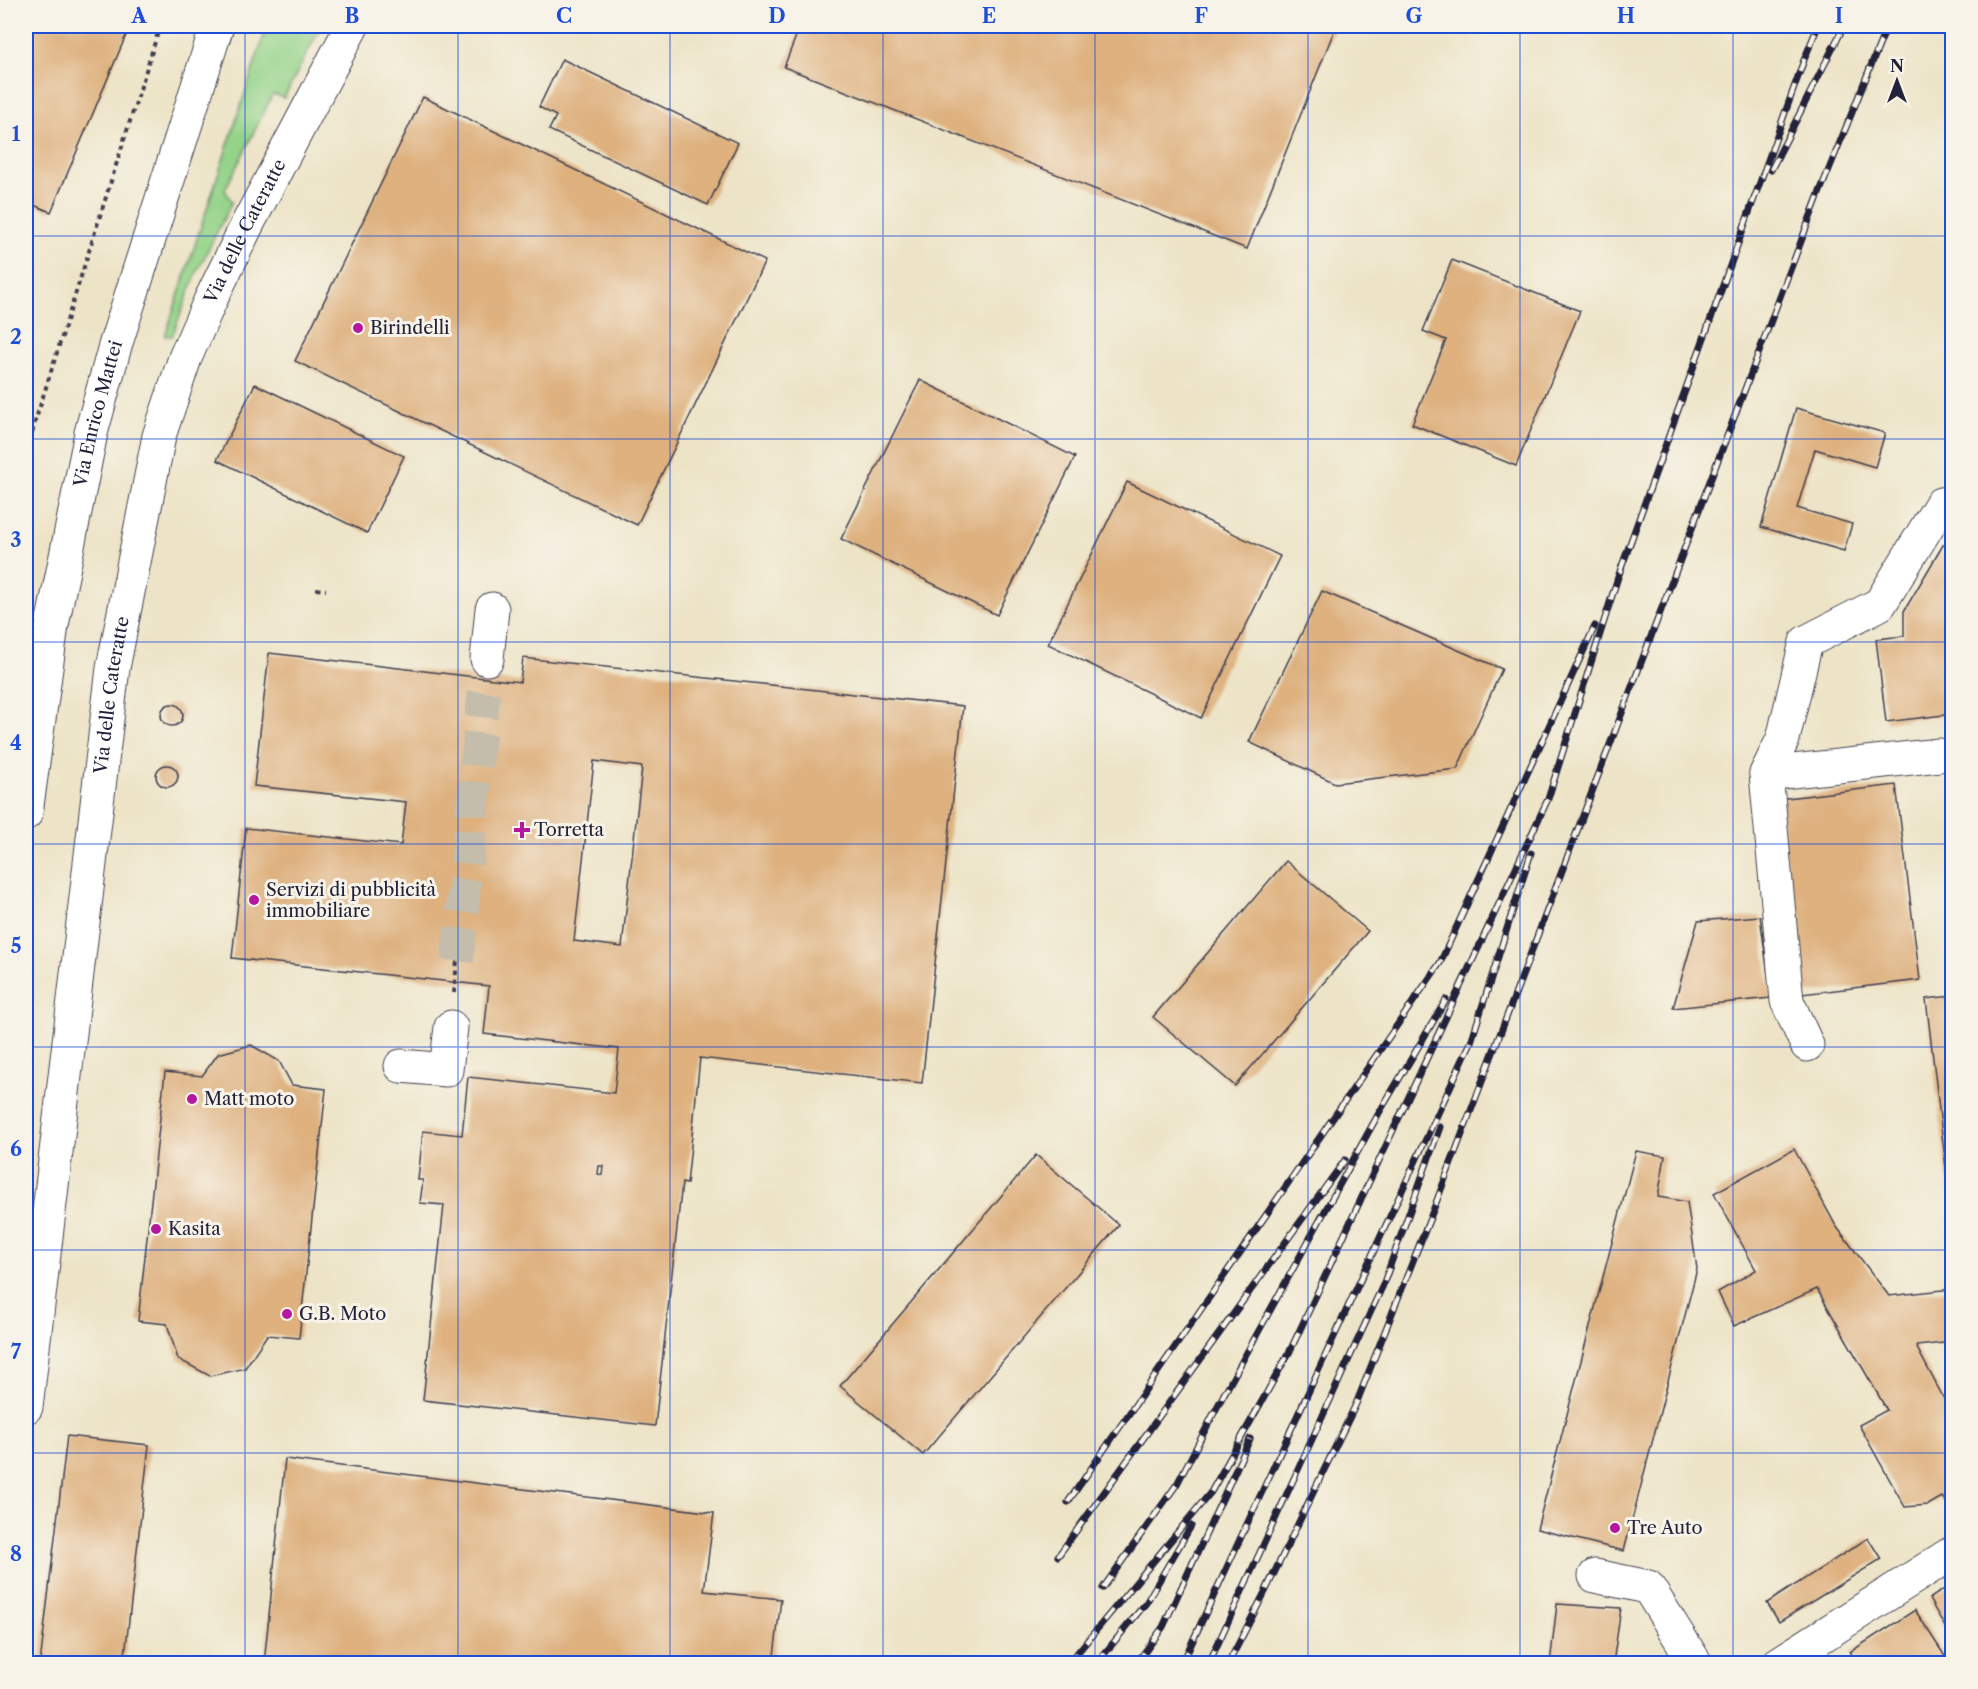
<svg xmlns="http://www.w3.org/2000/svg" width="1978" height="1689" viewBox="0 0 1978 1689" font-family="'Libre Caslon Text',serif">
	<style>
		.green { fill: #94d389; stroke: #5b7a62; stroke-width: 1.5 }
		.building { fill: #deb17f; fill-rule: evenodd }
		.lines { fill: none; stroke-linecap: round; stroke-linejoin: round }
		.minor-tunnel { stroke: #c4bdab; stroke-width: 33; stroke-dasharray: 33 16; stroke-linecap: butt }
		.minor-casing { stroke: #403f50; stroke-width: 35 }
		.path { stroke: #403f50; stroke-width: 4; stroke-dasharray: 4.5 4.5; stroke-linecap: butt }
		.minor { stroke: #fff; stroke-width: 33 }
		.rail-casing { stroke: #22223b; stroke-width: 7 }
		.rail { stroke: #f7f3e8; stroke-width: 4.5; stroke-dasharray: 14; stroke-linecap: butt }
		.grid { fill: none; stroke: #1d4ed8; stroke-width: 1.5; stroke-opacity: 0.55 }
		.poi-dot { fill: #b5179e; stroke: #f7f3e8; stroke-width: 2 }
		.labels { text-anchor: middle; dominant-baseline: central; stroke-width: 6; stroke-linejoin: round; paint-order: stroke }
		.street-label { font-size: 18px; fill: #22223b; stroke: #f7f3e8 }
		.poi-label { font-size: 18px; fill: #22223b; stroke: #f7f3e8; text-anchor: start }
		.neatline { fill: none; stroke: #1d4ed8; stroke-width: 2 }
		.grid-label { font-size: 20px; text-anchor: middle; font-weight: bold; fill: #1d4ed8 }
	</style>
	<rect width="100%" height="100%" fill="#f7f3e8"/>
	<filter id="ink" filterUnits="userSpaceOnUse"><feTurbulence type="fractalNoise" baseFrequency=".0167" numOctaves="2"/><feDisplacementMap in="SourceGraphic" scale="12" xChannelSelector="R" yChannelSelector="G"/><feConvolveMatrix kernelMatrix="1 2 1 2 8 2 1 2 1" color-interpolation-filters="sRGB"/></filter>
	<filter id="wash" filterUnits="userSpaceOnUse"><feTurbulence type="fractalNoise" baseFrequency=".008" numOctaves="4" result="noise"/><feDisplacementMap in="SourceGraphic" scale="24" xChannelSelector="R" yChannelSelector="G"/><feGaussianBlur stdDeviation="1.35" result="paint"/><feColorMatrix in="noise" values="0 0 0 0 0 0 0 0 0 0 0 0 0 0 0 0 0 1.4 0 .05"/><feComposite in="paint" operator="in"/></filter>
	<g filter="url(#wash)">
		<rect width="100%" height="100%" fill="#ede4c7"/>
		<path class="green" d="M267 26H321L284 98 273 94 225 190 232 202 197 272 172 336H165Z"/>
		<g id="blocks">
			<g class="building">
				<path d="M26 26H130L51 212 26 202Z"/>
				<path d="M800 26H1336L1247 249 784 67Z"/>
				<path d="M562 59 738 143 708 205 549 130 556 116 539 107Z"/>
				<path d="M423 97 765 261 637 525 295 361Z"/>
				<path d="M1452 260 1580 311 1516 466 1412 424 1446 340 1423 331Z"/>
				<path d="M920 380 1075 457 997 615 841 539Z"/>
				<path d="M255 384 404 456 367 533 217 460Z"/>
				<path d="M1796 408 1885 433 1875 467 1815 449 1797 508 1852 524 1844 551 1761 527Z"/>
				<path d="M1127 482 1280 556 1201 718 1048 644Z"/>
				<path d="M1952 544V714L1886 722 1876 639 1904 636V611L1943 545Z"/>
				<path d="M1322 591 1502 669 1457 769 1335 783 1249 742Z"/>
				<path d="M269 653 520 682 523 658 963 706 922 1083 700 1058 687 1184 682 1183 655 1426 423 1400 444 1205 420 1203 423 1180H418L423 1131 462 1135 468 1077 614 1093 619 1049 484 1034 489 986 232 958 246 828 401 845 406 802 254 786ZM594 761 642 767 622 947 574 941ZM599 1166H603L602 1175 598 1174Z"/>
				<circle cx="172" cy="715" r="11"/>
				<circle cx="167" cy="776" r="11"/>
				<path d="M1896 785 1920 980 1802 994 1779 799Z"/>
				<path d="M1286 861 1368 931 1235 1086 1153 1017Z"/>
				<path d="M1760 916 1771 998 1673 1008 1698 921Z"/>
				<path d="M1952 996V1202H1950L1926 999Z"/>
				<path d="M251 1045 279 1061 292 1085 326 1089 299 1338 267 1335 245 1368 210 1376 178 1359 167 1324 138 1321 165 1072 202 1076 218 1054Z"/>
				<path d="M1794 1149 1836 1226 1889 1296 1952 1289V1342L1916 1346 1952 1414V1501L1946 1502 1942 1497 1928 1505 1905 1507 1859 1425 1887 1410 1817 1289 1734 1326 1718 1292 1756 1270 1714 1193Z"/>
				<path d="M1636 1151 1665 1156 1658 1197 1687 1202 1697 1269 1624 1551 1537 1529Z"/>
				<path d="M1036 1155 1119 1225 923 1455 840 1386Z"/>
				<path d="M67 1436 149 1445 124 1664H40Z"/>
				<path d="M285 1459 714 1513 704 1591 781 1599 773 1664H264Z"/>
				<path d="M1868 1538 1881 1559 1779 1622 1767 1603Z"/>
				<path d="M1952 1584V1639L1929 1599Z"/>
				<path d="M1557 1604 1621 1608 1613 1664H1550Z"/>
				<path d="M1915 1610 1950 1664H1858L1850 1652Z"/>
			</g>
		</g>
	</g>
	<g filter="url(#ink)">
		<use href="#blocks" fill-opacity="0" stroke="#403f50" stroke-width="1.5"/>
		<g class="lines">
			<path class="minor-tunnel" d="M457 961 484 692"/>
			<defs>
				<g id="minor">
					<path d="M487 659 492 609"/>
					<path d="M1939 755 1766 774 1783 739 1806 642 1880 604 1941 504 1952 502"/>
					<path d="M1766 774 1787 1001 1807 1045"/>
					<path id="s1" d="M26 813 52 625 91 433 115 346 217 26"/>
					<path d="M401 1066 446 1070 451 1027"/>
					<path id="s2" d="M26 1407 113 668 159 436 185 358 210 301 247 225 352 26"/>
					<path d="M1595 1576 1648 1587 1696 1664"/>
					<path d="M1778 1664 1952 1553"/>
				</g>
			</defs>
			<use href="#minor" class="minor-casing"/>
			<g class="path">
				<path d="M26 459 35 422 160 26"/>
				<path d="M316 589 326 590"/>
				<path d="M454 993 457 961"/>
			</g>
			<use href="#minor" class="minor"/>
			<defs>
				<g id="rail">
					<path d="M1771 170 1844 26"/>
					<path d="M1068 1502 1440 963 1595 626"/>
					<path d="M1058 1556 1345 1160"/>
					<path d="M1103 1588 1177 1484 1224 1394 1379 1113 1446 1000"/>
					<path d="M1209 1663 1383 1285 1440 1127"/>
					<path d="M1068 1664 1211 1492 1290 1351 1548 799 1618 577 1804 60 1818 26"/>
					<path d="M1096 1664 1146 1603 1191 1526"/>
					<path d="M1136 1664 1163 1627 1250 1439"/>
					<path d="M1182 1664 1471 1042 1531 853"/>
					<path d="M1228 1664 1265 1592 1356 1404 1434 1208 1819 194 1887 26"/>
				</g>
			</defs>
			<use href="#rail" class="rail-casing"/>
			<use href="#rail" class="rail"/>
		</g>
	</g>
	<path class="grid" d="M245 26V1664M458 26V1664M670 26V1664M883 26V1664M1095 26V1664M1308 26V1664M1520 26V1664M1733 26V1664M26 236H1952M26 439H1952M26 642H1952M26 844H1952M26 1047H1952M26 1250H1952M26 1453H1952"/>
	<g class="poi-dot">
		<circle cx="358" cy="328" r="6"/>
		<path d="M519 821h6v6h6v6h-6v6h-6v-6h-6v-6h6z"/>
		<circle cx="254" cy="900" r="6"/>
		<circle cx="192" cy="1099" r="6"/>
		<circle cx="156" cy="1229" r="6"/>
		<circle cx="287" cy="1314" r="6"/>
		<circle cx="1615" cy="1528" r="6"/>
	</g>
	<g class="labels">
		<g class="street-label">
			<text stroke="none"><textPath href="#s2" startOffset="1203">Via delle Cateratte</textPath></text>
			<text stroke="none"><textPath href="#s1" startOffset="406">Via Enrico Mattei</textPath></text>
			<text stroke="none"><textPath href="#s2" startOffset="717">Via delle Cateratte</textPath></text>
		</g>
		<g class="poi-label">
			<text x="370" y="328">Birindelli</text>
			<text x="534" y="830">Torretta</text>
			<text x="266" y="890">Servizi di pubblicità<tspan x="266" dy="21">immobiliare</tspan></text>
			<text x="204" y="1099">Matt moto</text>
			<text x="168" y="1229">Kasita</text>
			<text x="299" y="1314">G.B. Moto</text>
			<text x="1627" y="1528">Tre Auto</text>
		</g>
	</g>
	<rect width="1978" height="1689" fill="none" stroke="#f7f3e8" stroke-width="66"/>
	<g transform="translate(1897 81)" stroke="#f7f3e8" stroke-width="4.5" paint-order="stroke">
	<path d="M0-4.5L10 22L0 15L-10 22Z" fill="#22223b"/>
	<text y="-9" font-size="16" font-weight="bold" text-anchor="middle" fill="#22223b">N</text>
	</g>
	<rect x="33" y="33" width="1912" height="1623" class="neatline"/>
	<g class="grid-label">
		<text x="139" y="23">A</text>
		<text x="352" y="23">B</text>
		<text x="564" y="23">C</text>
		<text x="777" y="23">D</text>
		<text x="989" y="23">E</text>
		<text x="1201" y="23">F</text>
		<text x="1414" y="23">G</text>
		<text x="1626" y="23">H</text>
		<text x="1839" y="23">I</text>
		<text x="16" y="141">1</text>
		<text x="16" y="344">2</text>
		<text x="16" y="547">3</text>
		<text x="16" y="750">4</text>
		<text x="16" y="953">5</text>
		<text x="16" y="1156">6</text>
		<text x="16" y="1359">7</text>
		<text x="16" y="1561">8</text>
	</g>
</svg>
